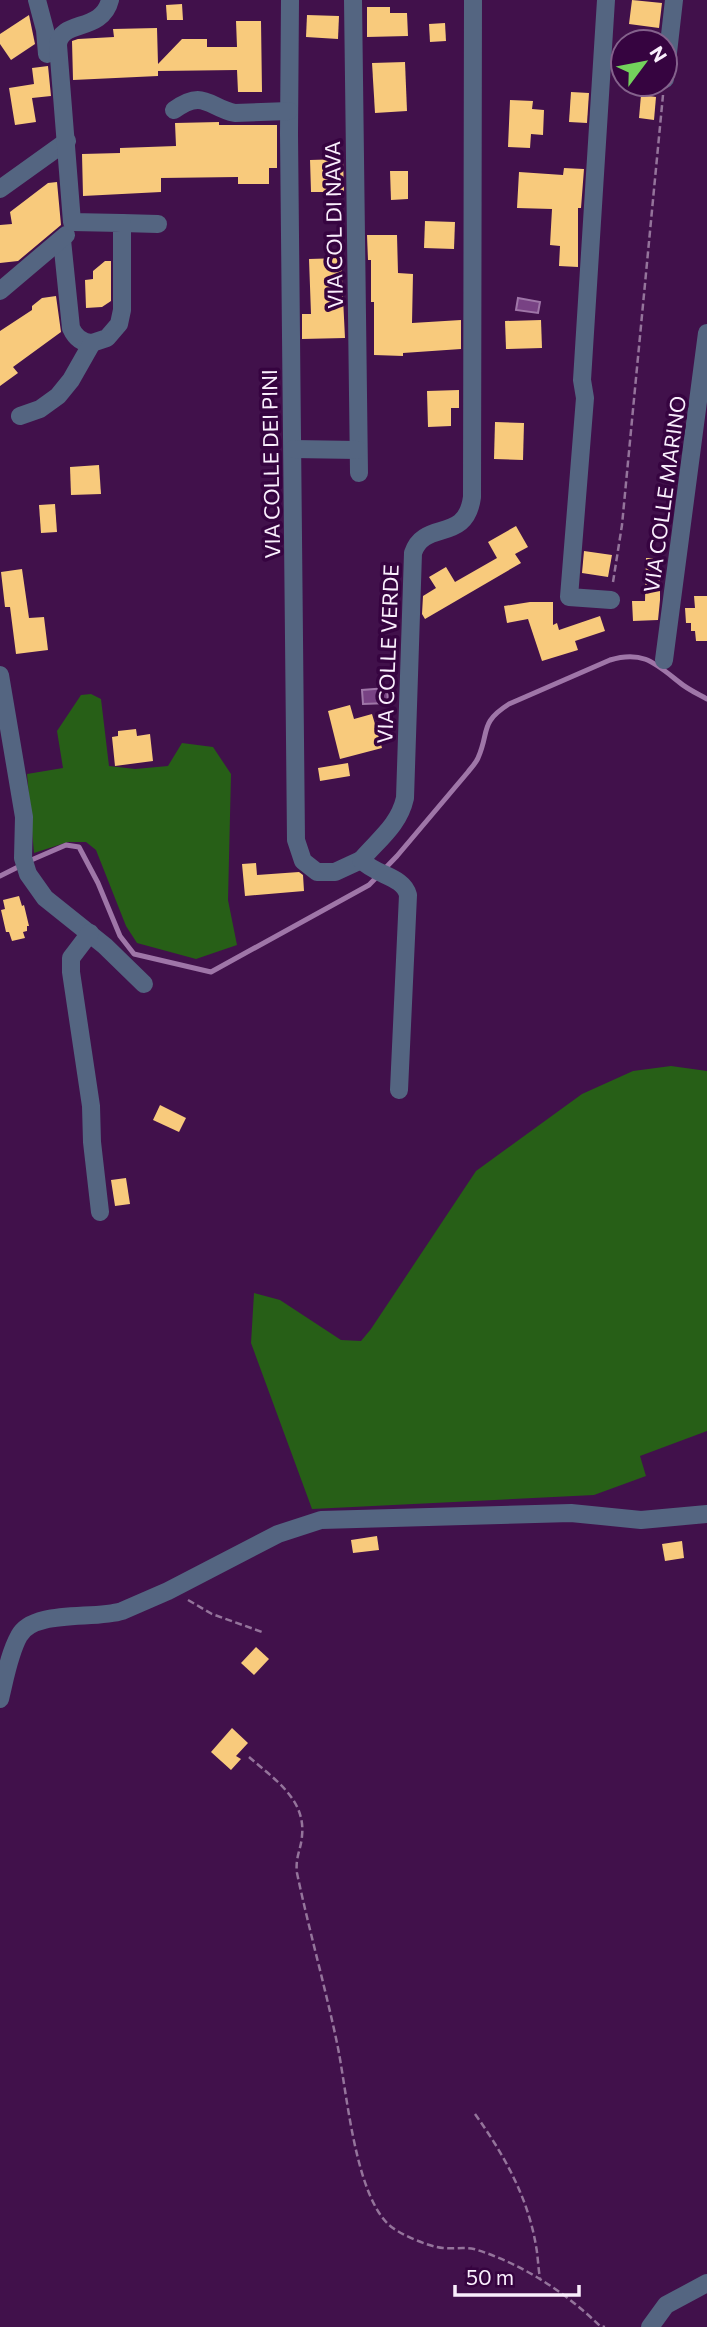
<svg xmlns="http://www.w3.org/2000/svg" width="707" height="2327" viewBox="0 0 707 2327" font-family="Commissioner,sans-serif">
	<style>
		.forest { fill: #275f17 }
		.water { fill: #784284; stroke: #9f76a8; stroke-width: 2 }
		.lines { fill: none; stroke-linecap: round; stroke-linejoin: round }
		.stream { stroke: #9f76a8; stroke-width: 5 }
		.building { fill: #f8ca7c }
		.path { stroke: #94749b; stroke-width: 2.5; stroke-dasharray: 7 3.5; stroke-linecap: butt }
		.minor { stroke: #546581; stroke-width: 18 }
		.labels { text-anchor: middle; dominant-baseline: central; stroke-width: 7; stroke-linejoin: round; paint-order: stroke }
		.street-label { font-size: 21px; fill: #faeffd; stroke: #360440 }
	</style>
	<rect width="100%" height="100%" fill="#41114b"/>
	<g class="forest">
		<path d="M91 694 101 699 109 766 135 769 168 766 182 743 213 747 231 774 228 900 237 945 196 959 137 943 126 926 96 850 86 842H68L34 853 27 774 63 768 57 731 81 695Z"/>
		<path d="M671 1066 707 1071V1431L640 1456 646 1476 594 1495 312 1509 251 1343 254 1293 280 1300 341 1340 361 1341 371 1329 476 1171 582 1094 633 1071Z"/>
	</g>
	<g class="water">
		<path d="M518 298 540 302 538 313 516 310Z"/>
		<path d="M387 688 388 703 363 704 362 690Z"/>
	</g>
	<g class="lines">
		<g class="stream">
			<path d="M29 861 66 845 79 847 98 883 120 936 134 954 211 972 369 885 397 856 468 772C471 768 476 763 478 758 490 731 479 723 509 704L610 660C642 650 655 663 679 682 687 689 698 694 707 699"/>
			<path d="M0 876 22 865"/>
		</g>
	</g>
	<g class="building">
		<path d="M632 0 662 3 659 28 629 24Z"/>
		<path d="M182 4 183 20H167L166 5Z"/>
		<path d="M367 7H390V13H407L408 36 367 37Z"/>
		<path d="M29 15 35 44 11 60 0 44V34Z"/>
		<path d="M307 15 339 16 338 39 306 37Z"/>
		<path d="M236 21H261L262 92H238L237 70 158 71V76L73 80 72 41 78 39 114 37 113 29 157 28 158 64 182 39H207V47H237Z"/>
		<path d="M445 23 446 41 430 42 429 24Z"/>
		<path d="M405 62 407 111 375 113 372 63Z"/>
		<path d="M48 66 51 96 32 98 36 122 15 125 9 88 34 84 32 68Z"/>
		<path d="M571 92 589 93 587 123 569 122Z"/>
		<path d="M641 95 656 97 654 120 639 118Z"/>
		<path d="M510 100 533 101 532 109 544 110 543 135 531 134 530 148 508 147Z"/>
		<path d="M219 122V125H277V168H269V184H238V177L161 178V192L83 196 82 154 120 153V148L176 146 175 123Z"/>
		<path d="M343 159 344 192H311L310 160Z"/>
		<path d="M564 168 584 169 581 208H578V267L559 266 560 246 550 245 552 209 517 208 519 172 563 175Z"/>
		<path d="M390 171H408V199L391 200Z"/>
		<path d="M57 182 61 225 18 261 0 263V225L12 224 10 212 48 183Z"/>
		<path d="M425 221 455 222 454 249 424 248Z"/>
		<path d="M367 235H397L398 273 413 274 412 323 461 320V349L403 353V356L374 355V302H371V260H368Z"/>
		<path d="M341 258 345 338 302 339V314H311L309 259Z"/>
		<path d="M105 261H111V301L102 307 86 308 85 280 93 279V271Z"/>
		<path d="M56 296 61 332 13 367 18 373 0 386V331L32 310V306L42 298Z"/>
		<path d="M541 320 542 348 506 349 505 321Z"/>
		<path d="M459 390V408H451V426L428 427 427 391Z"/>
		<path d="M495 422 524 423 523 460 494 459Z"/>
		<path d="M99 465 101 494 71 495 70 467Z"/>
		<path d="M55 504 57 532 41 533 39 505Z"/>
		<path d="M516 526 528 547 515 554 521 563 425 619 422 614 423 596 436 588 429 577 446 567 455 582 497 558 488 542Z"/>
		<path d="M584 551 612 555 608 577 582 573Z"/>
		<path d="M646 558H660V600L658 620 633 621 632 601H645Z"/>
		<path d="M22 569 29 618 44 617 48 650 16 654 10 607H5L1 572Z"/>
		<path d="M694 596H707V641H696L695 631H691V623H686L685 608H695Z"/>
		<path d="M530 602H553V625L557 623 559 630 600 616 605 631 575 641 578 650 542 661 528 619 507 623 504 606Z"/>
		<path d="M350 705 354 719 372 714 382 748 340 759 328 711Z"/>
		<path d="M136 729 137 736 150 734 153 761 115 766 112 737 118 736V731Z"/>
		<path d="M348 763 350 776 320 781 318 768Z"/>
		<path d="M256 863 257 875 299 872 303 875 304 891 245 896 242 864Z"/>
		<path d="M19 896 22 906 24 905 29 926H27V931L23 932 25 938 12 941 9 932H6L1 910 5 909 3 900Z"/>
		<path d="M160 1105 186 1118 179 1132 153 1120Z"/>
		<path d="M126 1178 130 1204 115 1206 111 1180Z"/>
		<path d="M377 1536 379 1550 353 1553 351 1540Z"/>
		<path d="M682 1541 684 1558 665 1561 662 1544Z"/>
		<path d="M256 1647 269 1659 254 1675 241 1663Z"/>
		<path d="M232 1728 248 1743 236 1756 241 1759 231 1770 211 1752Z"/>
	</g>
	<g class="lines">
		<g class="path">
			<path d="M613 582 622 525 663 95"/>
			<path d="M188 1600 212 1614 262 1632"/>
			<path d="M249 1757C274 1779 306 1799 302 1836 301 1850 295 1857 297 1873 309 1930 325 1986 337 2043 347 2090 354 2192 389 2225 399 2234 429 2247 443 2248 453 2249 464 2247 474 2249 521 2263 565 2292 600 2326L605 2327"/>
			<path d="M475 2114C503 2153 528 2197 536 2246 538 2256 538 2267 540 2278"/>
		</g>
		<g class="minor">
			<path d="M37 0 45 30 47 54"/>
			<path d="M290 0 289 134 296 840 303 861 317 872H335L361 860"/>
			<path d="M353 0 359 473"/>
			<path d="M606 0 582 380 585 398 569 597 611 600"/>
			<path d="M665 79 674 0"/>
			<path d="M174 110C204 88 209 108 235 113L289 111"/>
			<path d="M0 189 67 141"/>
			<path d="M122 223 158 224"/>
			<path d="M62 240 71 328C75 337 81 343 92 343"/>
			<path d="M0 291 66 235"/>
			<path d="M20 416 40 409 58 396 71 380 92 343 107 338 119 324 122 310V223L72 222 58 45C60 19 102 33 110 0"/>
			<path d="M293 449 358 450"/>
			<path d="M664 660 707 333"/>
			<path d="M0 675 24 817 23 858 28 874 45 898 105 946 144 984"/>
			<path d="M90 933 71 958V972L91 1106 92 1142 100 1212"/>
			<path d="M399 1090 408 895C403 876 377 876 361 860 379 839 399 825 405 798L413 553C424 519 466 544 472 497L473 0"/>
			<path d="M0 1699C5 1679 9 1654 19 1636 33 1609 94 1620 122 1611L168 1591 278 1534 321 1520 571 1513 641 1520 707 1514"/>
			<path d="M650 2327 666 2305 707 2283"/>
		</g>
	</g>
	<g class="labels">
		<g class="street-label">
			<text transform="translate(333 225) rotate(-91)">VIA COL DI NAVA</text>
			<text transform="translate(270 464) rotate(-91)">VIA COLLE DEI PINI</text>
			<text transform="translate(664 494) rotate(-82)">VIA COLLE MARINO</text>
			<text transform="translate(387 654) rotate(-88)">VIA COLLE VERDE</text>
		</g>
	</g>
	<g transform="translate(644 63) rotate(58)"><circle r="33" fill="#360440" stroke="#84628c" stroke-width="2"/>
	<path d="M0-5L12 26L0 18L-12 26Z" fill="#73d25c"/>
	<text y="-10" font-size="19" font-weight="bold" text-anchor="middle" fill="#faeffd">N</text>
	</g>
	<path d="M455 2285v10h124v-10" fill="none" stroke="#faeffd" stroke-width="3.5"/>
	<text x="466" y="2285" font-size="21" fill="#faeffd" stroke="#360440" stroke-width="5" paint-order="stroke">50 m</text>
</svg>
